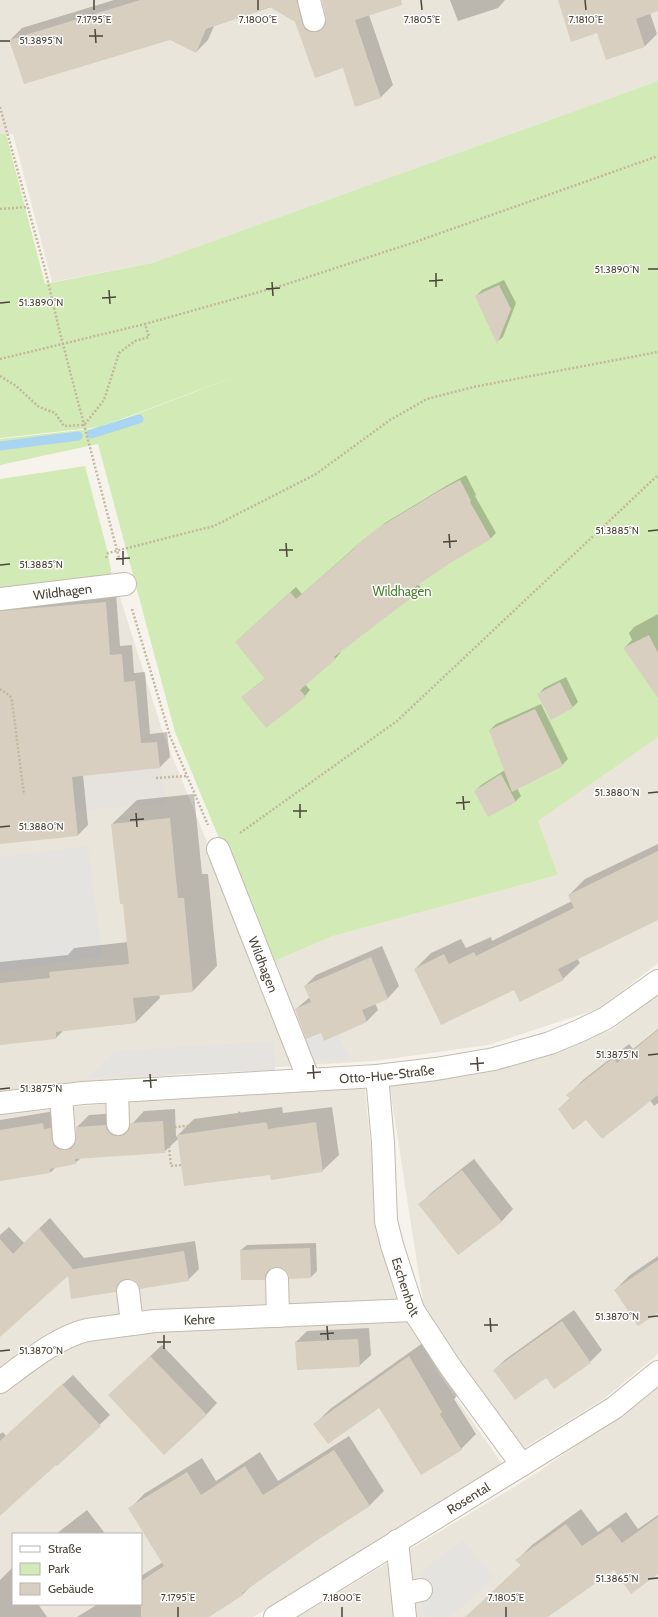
<svg xmlns="http://www.w3.org/2000/svg" width="658" height="1617" viewBox="0 0 658 1617" font-family="Cabin,sans-serif">
	<style>
		.residential { fill: #eae5da; fill-rule: evenodd }
		.industrial { fill: #e6e2dd }
		.green { fill: #d2eab5 }
		.parking { fill: #e5e3e0 }
		.shadow { fill: #0003 }
		.lines { fill: none; stroke-linecap: round; stroke-linejoin: round }
		.stream { stroke: #a9d4f2; stroke-width: 9 }
		.building { fill: #d8cfc1 }
		.minor-casing { stroke: #c2bbae; stroke-width: 24 }
		.path { stroke: #c4b79f; stroke-width: 2.5; stroke-dasharray: 2 2; stroke-linecap: butt }
		.minor { stroke: #fff; stroke-width: 22 }
		.path-bridge { stroke: #c4b79f; stroke-width: 2.5; stroke-dasharray: 2 2; stroke-linecap: butt }
		.ticks { fill: none; stroke: #4b4439; stroke-width: 1.5 }
		.labels { text-anchor: middle; dominant-baseline: central; stroke-width: 3; stroke-linejoin: round; paint-order: stroke }
		.street-label { font-size: 13px; fill: #4b4439; stroke: #fff }
		.park-label { font-size: 13px; fill: #4a7f2a; stroke: #fff }
		.ticks-label { font-size: 10px; text-anchor: middle; fill: #4b4439; stroke: #fff; stroke-width: 3; stroke-linejoin: round; paint-order: stroke }
	</style>
	<rect width="100%" height="100%" fill="#f6f3ec"/>
	<g class="residential">
		<path d="M0 0H658V81L152 263 52 282 13 134 0 135Z"/>
		<path d="M118 591 164 736 258 968 333 936 558 875 537 820 658 736V963L601 1008 488 1045 374 1061 216 1071 0 1091V603Z"/>
		<path d="M658 993V1354L604 1399 524 1448 459 1362 424 1308 389 1082 494 1068 612 1030Z"/>
		<path d="M364 1081 377 1205 404 1313 439 1374 503 1465 253 1617H0V1115L221 1091ZM13 1534H141V1604H13Z"/>
		<path d="M658 1385V1617H298L532 1476 619 1416Z"/>
	</g>
	<path class="industrial" d="M157 742 166 804 76 810 78 836 0 844V759Z"/>
	<g class="green">
		<path d="M658 81V737L538 821 558 875 333 936 272 962 238 884 175 732 98 444 0 465V439L100 428 255 369 100 427 0 438V134H6L45 284 152 263Z"/>
		<path d="M85 466 108 553 112 577 0 589V479Z"/>
	</g>
	<g class="parking">
		<path d="M88 846 102 956 0 972V857Z"/>
		<path d="M321 1033 324 1041 337 1035 352 1060H313L305 1039Z"/>
		<path d="M274 1041 275 1070 88 1078 115 1051Z"/>
		<path d="M463 1540 495 1578 449 1617H426L422 1609 420 1572Z"/>
	</g>
	<g class="shadow">
		<path d="M114 0H311L323 20H327L323 0H400L369 15 393 85 381 97 356 106 344 67 296 21 271 7 214 26 208 40 196 52 170 39 10 40 22 28Z"/>
		<path d="M450 0H505L498 8 458 21Z"/>
		<path d="M559 0H658V10L650 13 657 34 645 46 597 32Z"/>
		<path d="M504 280 516 303 503 337 497 342 476 296 482 290Z"/>
		<path d="M466 475 476 495 475 496 496 533 491 538 447 564 418 584 421 588 416 594 340 651 341 652 336 658 305 684 310 690 305 696 248 692 266 678 242 636 296 587 302 594 361 542 385 523 446 486Z"/>
		<path d="M116 593 120 646 132 645 134 673 145 672 150 734 167 732 170 757 160 767 83 775 88 825 78 835 0 843V603Z"/>
		<path d="M658 614V696L624 648 632 640 629 633 634 627Z"/>
		<path d="M566 677 578 702 573 707 539 694 544 688Z"/>
		<path d="M541 704 568 759 562 765 517 788 521 796 515 802 475 791 481 785 505 770 490 730 496 724Z"/>
		<path d="M194 794 202 874H208L217 966 193 991 159 994 160 998 135 1023 64 1030 56 1038 0 1044V962L68 955 74 948 128 942 124 903 112 824 137 800Z"/>
		<path d="M658 844V919L577 958 580 963 563 979 514 989 415 969 431 953 461 939 466 948 491 937 492 941 572 901 569 895 585 879Z"/>
		<path d="M382 946 399 986 388 998 375 1003 378 1010 367 1021 325 1040 321 1031 296 1009 310 997 305 986 316 975Z"/>
		<path d="M658 1029V1103L654 1106 650 1100 586 1118 559 1109 570 1098 568 1095 583 1080 629 1044 633 1049Z"/>
		<path d="M282 1107 283 1113 332 1107 339 1155 322 1171 271 1174 178 1139 164 1152 81 1158 75 1163 56 1167 51 1172 0 1180V1120L55 1111 71 1138H76L77 1127 89 1115 118 1113 124 1123 131 1125 144 1111 175 1109 176 1137 194 1119Z"/>
		<path d="M474 1159 513 1209 502 1221 459 1254 420 1204 431 1193Z"/>
		<path d="M50 1218 84 1258 195 1241 199 1269 188 1280 139 1283 134 1279 127 1278 126 1280 115 1291 68 1274 0 1336V1235L9 1227 24 1243Z"/>
		<path d="M316 1243 317 1271 311 1277 290 1278 289 1272 284 1267 276 1266 271 1267 270 1273 264 1279 241 1250 247 1245Z"/>
		<path d="M658 1256V1312L615 1290 630 1275Z"/>
		<path d="M574 1310 602 1350 590 1362 554 1387 547 1377 494 1370 506 1359Z"/>
		<path d="M369 1328 371 1355 359 1366 296 1342 307 1331Z"/>
		<path d="M424 1342 457 1396 454 1399 476 1434 461 1449 379 1407 315 1424 330 1409Z"/>
		<path d="M162 1345 217 1403 206 1415 121 1384Z"/>
		<path d="M73 1375 110 1415 57 1465 56 1464 0 1515V1434L3 1432 6 1436Z"/>
		<path d="M349 1436 384 1491 370 1505 318 1538 253 1584 243 1594 206 1617H77L98 1604H141V1576L163 1562 130 1509 144 1494 202 1458 216 1481 260 1452 278 1481Z"/>
		<path d="M581 1509 598 1532 626 1512 638 1529 658 1515V1570L614 1569 537 1617H466L522 1564 517 1560 532 1545Z"/>
		<path d="M87 1510 104 1532 102 1534H56Z"/>
		<path d="M13 1567V1604H38L47 1617H0V1580Z"/>
	</g>
	<g class="lines">
		<g class="stream">
			<path d="M91 434 139 419"/>
			<path d="M0 446 78 436"/>
		</g>
	</g>
	<g class="building">
		<path d="M140 0H297L302 23 305 29 311 32H317L322 29 326 24V17L322 0H401L402 5 355 20 381 98 355 107 343 68 315 78 295 22 270 7 206 29 196 53 170 40 24 84 9 40Z"/>
		<path d="M558 0H658V11L636 19 645 47 606 60 597 33 571 42Z"/>
		<path d="M499 285 511 309 497 344 475 296Z"/>
		<path d="M460 480 471 501 470 502 491 539 447 565 412 589 416 594 334 657 336 659 300 690 306 697 266 728 241 697 265 679 235 642 290 592 296 599 355 548 354 547 378 528 439 491Z"/>
		<path d="M106 602 110 655 122 654 124 682 135 681 141 743 157 742 160 768 72 777 78 836 0 844V611Z"/>
		<path d="M649 635 658 653V698L623 648Z"/>
		<path d="M560 682 573 708 551 720 537 694Z"/>
		<path d="M535 709 563 766 512 792 489 730Z"/>
		<path d="M501 774 516 802 488 817 474 791Z"/>
		<path d="M170 818 178 898H184L193 992 133 998 136 1023 56 1032V1039L0 1045V983L50 978 49 972 129 964 123 904H120L111 824Z"/>
		<path d="M658 851V920L558 969 564 980 520 1002 514 990 441 1025 414 969 444 954 449 964 474 952 476 956 574 908 568 895Z"/>
		<path d="M371 957 388 999 362 1010 367 1022 324 1041 321 1033 306 1039 295 1009 311 1002 304 986Z"/>
		<path d="M658 1030V1095L602 1139 586 1120 573 1130 558 1109 570 1099 566 1095 613 1058 617 1063Z"/>
		<path d="M163 1121 165 1153 75 1159 76 1164 50 1169V1173L0 1181V1130L43 1123 44 1129 51 1128 52 1139 54 1145 58 1149 64 1150 71 1149 75 1143 76 1127 106 1125 107 1130 112 1135 119 1136 124 1135 129 1130 130 1123Z"/>
		<path d="M267 1122 268 1129 316 1122 323 1172 271 1180 270 1175 184 1186 177 1135Z"/>
		<path d="M462 1170 502 1222 458 1255 418 1204Z"/>
		<path d="M39 1228 73 1269 184 1251 189 1281 140 1289 138 1283 133 1280 126 1279 121 1281 117 1286 116 1292 71 1299 68 1276 0 1337V1239L13 1254Z"/>
		<path d="M310 1248 311 1278 289 1279 288 1273 283 1268 276 1267 270 1269 266 1273 265 1280H241L240 1250Z"/>
		<path d="M658 1260V1313L638 1326 614 1290Z"/>
		<path d="M562 1321 591 1363 554 1389 546 1378 515 1400 493 1370Z"/>
		<path d="M358 1339 360 1367 297 1370 295 1342Z"/>
		<path d="M150 1356 207 1415 164 1455 108 1395Z"/>
		<path d="M409 1356 442 1412 440 1414 462 1450 421 1475 379 1408 328 1444 313 1424Z"/>
		<path d="M62 1384 101 1426 57 1466 56 1465 0 1516V1441Z"/>
		<path d="M334 1450 370 1506 319 1539 242 1593 243 1595 209 1617H141V1581L164 1566 128 1508 187 1472 201 1495 245 1466 263 1495Z"/>
		<path d="M658 1517V1574L631 1594 614 1570 548 1617H465L521 1565 515 1560 566 1524 582 1546 610 1527 622 1543Z"/>
	</g>
	<g class="lines">
		<defs>
			<g id="minor">
				<path d="M309 0 314 20"/>
				<path id="s1" d="M0 599 125 584"/>
				<path id="s2" d="M218 849 309 1080"/>
				<path id="s3" d="M377 1076 383 1143 386 1221 392 1245 413 1310 451 1368 522 1465"/>
				<path d="M117 1091 118 1124"/>
				<path d="M61 1095 64 1138"/>
				<path id="s4" d="M0 1103 83 1093 377 1076 436 1069 494 1059 550 1043 579 1031 606 1018 658 981"/>
				<path d="M277 1279 278 1316"/>
				<path d="M128 1291 132 1324"/>
				<path id="s5" d="M0 1382C26 1363 57 1337 87 1330L155 1321 413 1310"/>
				<path d="M397 1541 405 1617"/>
				<path d="M403 1594 421 1590"/>
				<path id="s6" d="M275 1617 614 1408 658 1372"/>
			</g>
		</defs>
		<use href="#minor" class="minor-casing"/>
		<g class="path">
			<path d="M0 107 45 269 60 333 119 558"/>
			<path d="M0 209 28 207"/>
			<path d="M0 376 16 386 39 407 55 413 64 426 84 425 104 400 119 353 135 341 149 337 145 324 284 285 418 241 658 156"/>
			<path d="M106 558 108 553 214 526 316 474 390 420 427 399 473 387 658 352"/>
			<path d="M132 609 170 736 208 825"/>
			<path d="M0 689 10 696 12 701 24 795"/>
			<path d="M156 778 187 776"/>
			<path d="M240 833 397 721 658 475"/>
			<path d="M265 1110 267 1122 271 1128"/>
			<path d="M225 1128 223 1118 238 1116 240 1111"/>
			<path d="M181 1165 171 1166 167 1128 224 1122"/>
			<path d="M441 1416 445 1413 442 1409 446 1407"/>
		</g>
		<use href="#minor" class="minor"/>
		<path class="path-bridge" d="M0 359 145 324"/>
	</g>
	<path class="ticks" d="M94 0V10M258 0V10M421 0 422 10M585 0 586 10M95 29 96 43M89 36H103M0 41H10M648 269H658M436 273V287M429 281 443 280M272 282 273 296M266 289 280 288M109 290 110 304M102 298 116 297M0 303 10 302M648 531 658 530M449 534 450 548M443 542 457 541M286 543 287 557M279 550H293M123 551V565M116 559 130 558M0 565 10 564M648 793 658 792M463 796 464 810M456 803 470 802M300 804V818M293 811H307M136 813 137 827M130 820 144 819M0 827 10 826M648 1055 658 1054M477 1057 478 1071M470 1064 484 1063M313 1065 314 1079M307 1073 321 1072M150 1074 151 1088M143 1081 157 1080M0 1089 10 1088M648 1317 658 1316M490 1318 491 1332M484 1325H498M327 1326 328 1340M320 1334 334 1333M164 1335V1349M157 1342H171M0 1351 10 1350M648 1579 658 1578M178 1607V1617M342 1607V1617M506 1607V1617"/>
	<g class="labels">
		<g class="street-label">
			<text stroke="none"><textPath href="#s1" startOffset="63">Wildhagen</textPath></text>
			<text stroke="none"><textPath href="#s2" startOffset="124">Wildhagen</textPath></text>
			<text stroke="none"><textPath href="#s4" startOffset="388">Otto-Hue-Straße</textPath></text>
			<text stroke="none"><textPath href="#s3" startOffset="214">Eschenholt</textPath></text>
			<text stroke="none"><textPath href="#s5" startOffset="215">Kehre</textPath></text>
			<text stroke="none"><textPath href="#s6" startOffset="227">Rosental</textPath></text>
		</g>
		<g class="park-label">
			<text x="402" y="591">Wildhagen</text>
		</g>
	</g>
	<g class="ticks-label">
		<text x="94" y="23">7.1795°E</text>
		<text x="258" y="23">7.1800°E</text>
		<text x="586" y="23">7.1810°E</text>
		<text x="422" y="23">7.1805°E</text>
		<text x="41" y="44">51.3895°N</text>
		<text x="617" y="273">51.3890°N</text>
		<text x="41" y="306">51.3890°N</text>
		<text x="617" y="534">51.3885°N</text>
		<text x="41" y="568">51.3885°N</text>
		<text x="617" y="796">51.3880°N</text>
		<text x="41" y="830">51.3880°N</text>
		<text x="617" y="1058">51.3875°N</text>
		<text x="41" y="1092">51.3875°N</text>
		<text x="617" y="1320">51.3870°N</text>
		<text x="41" y="1354">51.3870°N</text>
		<text x="617" y="1582">51.3865°N</text>
		<text x="178" y="1601">7.1795°E</text>
		<text x="342" y="1601">7.1800°E</text>
		<text x="506" y="1601">7.1805°E</text>
	</g>
	<rect x="12" y="1533" width="130" height="72" fill="#ffffff" stroke="#b7b4b0"/>
	<rect x="20" y="1546" width="20" height="6" fill="#ffffff" stroke="#b7b4b0"/>
	<text x="48" y="1553" font-size="12" fill="#4b4439">Straße</text>
	<rect x="20" y="1563" width="20" height="12" fill="#d2eab5" stroke="#b7b4b0"/>
	<text x="48" y="1573" font-size="12" fill="#4b4439">Park</text>
	<rect x="20" y="1583" width="20" height="12" fill="#d8cfc1" stroke="#b7b4b0"/>
	<text x="48" y="1593" font-size="12" fill="#4b4439">Gebäude</text>
</svg>
